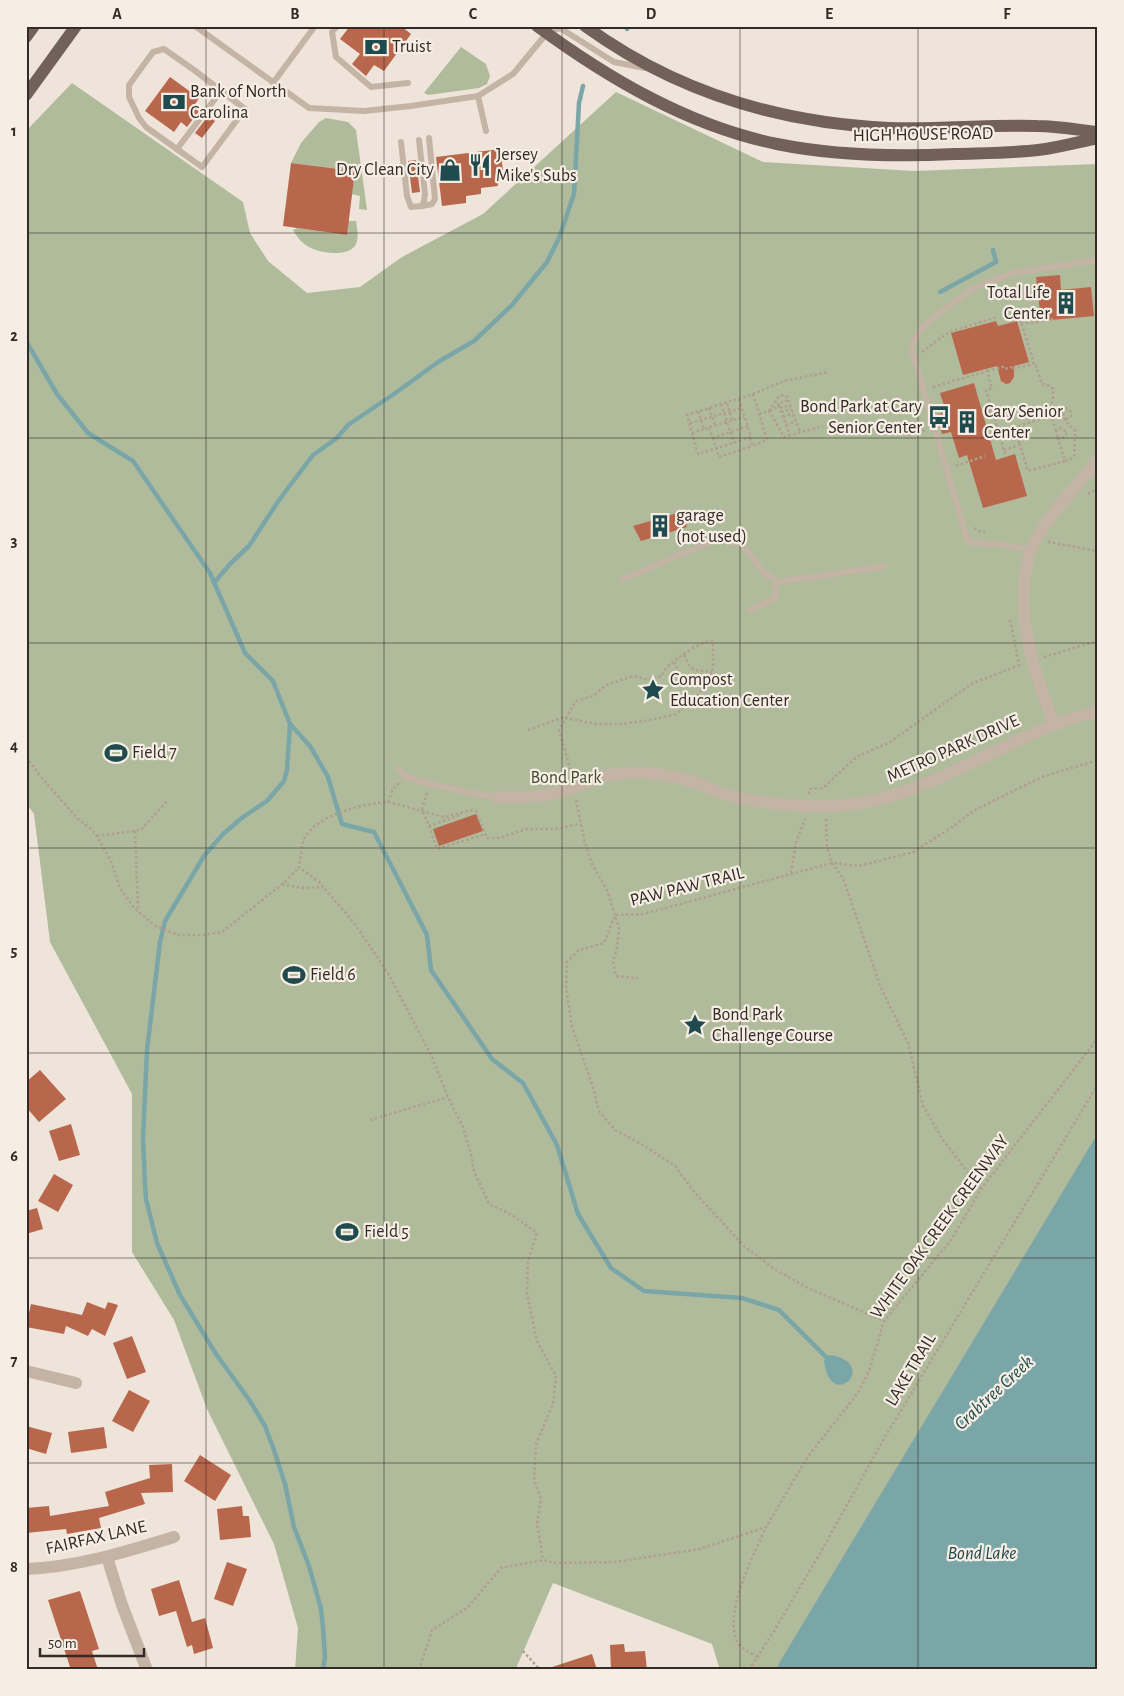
<svg xmlns="http://www.w3.org/2000/svg" width="1124" height="1696" viewBox="0 0 1124 1696" font-family="'Alegreya Sans',sans-serif">
	<style>
		.green { fill: #b0bb9b }
		.water { fill: #7ba6a8 }
		.lines { fill: none; stroke-linecap: round; stroke-linejoin: round }
		.stream { stroke: #7ba6a8; stroke-width: 4.5 }
		.building { fill: #b9674c }
		.path { stroke: #b09e91; stroke-width: 2.5; stroke-dasharray: 2.5 2.5; stroke-linecap: butt }
		.service { stroke: #c4b4a6; stroke-width: 6 }
		.minor { stroke: #c4b4a6; stroke-width: 12 }
		.primary { stroke: #726159; stroke-width: 12 }
		.grid { fill: none; stroke: #312a26; stroke-width: 1; stroke-opacity: 0.55 }
		.labels { text-anchor: middle; dominant-baseline: central; stroke-width: 4.5; stroke-linejoin: round; paint-order: stroke }
		.poi-label { font-size: 18px; fill: #312a26; stroke: #f6eee4; text-anchor: start }
		.street-label { font-size: 18px; fill: #312a26; stroke: #f6eee4 }
		.park-label { font-size: 18px; fill: #414d2d; stroke: #f6eee4 }
		.water-label { font-size: 19px; font-style: italic; fill: #204b4e; stroke: #f6eee4 }
		.neatline { fill: none; stroke: #312a26; stroke-width: 2 }
		.grid-label { font-size: 16px; text-anchor: middle; font-weight: bold; fill: #312a26 }
	</style>
	<rect width="100%" height="100%" fill="#eee4d9"/>
	<g class="green">
		<path d="M461 47 486 64 490 76 487 84 479 88 428 95 424 93Z"/>
		<path d="M72 83 243 202 250 233 268 261 307 293 360 287 402 257 483 214 616 92 763 162 914 171 1098 164V1670H720L712 1644 553 1583 517 1666 513 1670H295L298 1628 274 1544 207 1409 174 1320 132 1252V1094L50 942 34 814 26 803V131Z"/>
		<path d="M326 118 348 122 356 130 367 210 359 209 360 196 352 194 355 171 291 163 301 143 319 122Z"/>
		<path d="M348 221H356C357 228 360 241 354 247 345 257 319 253 309 247 302 243 297 237 293 230L297 228 347 235Z"/>
	</g>
	<g class="water">
		<path d="M1098 1133V1670H779L778 1665Z"/>
		<path d="M829 1355C882 1362 830 1415 824 1360Z"/>
	</g>
	<g class="lines">
		<g class="stream">
			<path d="M627 29 629 26"/>
			<path d="M940 292 996 262 993 250"/>
			<path d="M26 341 57 394 88 433 133 461 210 573 245 653 273 681 290 724 310 746 328 777 342 824 374 832 427 935 431 970 492 1059 523 1083 557 1145 578 1214 611 1268 644 1291 742 1298 779 1310 830 1361"/>
			<path d="M214 583 230 564 249 546 279 500 313 455 337 438 348 425 394 394 438 362 474 341 512 305 547 262 559 238 574 194 579 103 583 86"/>
			<path d="M290 724 287 770 284 781 267 801 243 817 223 834 204 856 165 921 160 942 147 1050 143 1138 145 1185 146 1199 157 1243 180 1295 216 1354 250 1401 265 1426 274 1450 285 1484 294 1527 309 1566 321 1609 323 1627 325 1657 323 1670"/>
		</g>
	</g>
	<g class="building">
		<path d="M350 26H401L411 34 384 71 374 65 366 76 352 64 360 54 340 39Z"/>
		<path d="M170 77 199 98 194 106 200 110 187 127 181 122 174 132 145 111Z"/>
		<path d="M208 116 215 121 202 138 195 133Z"/>
		<path d="M500 149 504 177 497 178 498 186 481 188V194L466 196V203L442 206 436 157Z"/>
		<path d="M416 160 420 192 412 193 408 161Z"/>
		<path d="M291 163 355 171 347 235 283 226Z"/>
		<path d="M1060 275 1061 290 1091 287 1094 316 1041 321 1036 277Z"/>
		<path d="M996 321 998 326 1017 321 1029 362 1014 366V377L1010 383 1006 384 1001 381 997 366 963 375 951 333Z"/>
		<path d="M974 383 996 460 1015 454 1027 496 983 508 967 455 959 458 951 432 942 434 936 415 946 412 940 393Z"/>
		<path d="M681 512 687 527 641 541 633 526Z"/>
		<path d="M476 814 483 831 439 846 433 829Z"/>
		<path d="M40 1070 66 1099 39 1122 26 1107V1082Z"/>
		<path d="M71 1124 80 1155 59 1161 49 1131Z"/>
		<path d="M54 1174 73 1185 58 1212 38 1201Z"/>
		<path d="M37 1208 43 1229 26 1234V1211Z"/>
		<path d="M87 1302 105 1309 108 1302 118 1305 105 1336 92 1329 88 1336 66 1326 64 1334 26 1327 31 1304 82 1315Z"/>
		<path d="M132 1336 146 1372 127 1379 113 1343Z"/>
		<path d="M129 1390 150 1401 133 1432 112 1421Z"/>
		<path d="M26 1426 52 1433 46 1454 26 1448Z"/>
		<path d="M104 1427 107 1448 71 1453 68 1432Z"/>
		<path d="M200 1455 231 1475 215 1501 184 1481Z"/>
		<path d="M172 1464 173 1492 141 1493 145 1504 99 1518 101 1528 67 1534 66 1529 26 1533V1508L49 1506 50 1516 109 1506 105 1492 150 1478 149 1465Z"/>
		<path d="M242 1506 243 1516H249L251 1537 220 1540 217 1509Z"/>
		<path d="M227 1562 247 1569 233 1606 214 1599Z"/>
		<path d="M179 1580 192 1622 205 1618 213 1648 194 1654 192 1645 187 1647 176 1611 159 1616 151 1589Z"/>
		<path d="M80 1591 99 1649 92 1651 98 1670H71L48 1600Z"/>
		<path d="M624 1644 625 1652 645 1651 647 1670H611L610 1645Z"/>
		<path d="M592 1654 597 1670H550L549 1668Z"/>
	</g>
	<g class="lines">
		<g class="path">
			<path d="M1020 319 1034 363"/>
			<path d="M1021 323H1032L1054 319"/>
			<path d="M922 352 949 332 997 317"/>
			<path d="M987 371 1003 367 1004 369 1013 367V369L1035 363 1042 384 1050 386 1053 389V401L1048 407 1056 430 1061 428 1067 432 1065 437 1058 439 1065 461 1028 471 1020 445 1004 450"/>
			<path d="M933 387 987 371 992 388 986 390 1006 457"/>
			<path d="M739 399 751 437 698 454 687 415 753 394 784 381 828 372"/>
			<path d="M727 403 732 420"/>
			<path d="M721 404 734 443"/>
			<path d="M779 406 778 404 788 400"/>
			<path d="M709 408 715 425"/>
			<path d="M780 408 790 405"/>
			<path d="M698 411 704 429 744 417"/>
			<path d="M769 411 779 396 784 395 787 397 800 432"/>
			<path d="M770 411 779 406 790 435"/>
			<path d="M781 412 791 409"/>
			<path d="M983 413 992 411"/>
			<path d="M759 414 769 411 784 437 823 426"/>
			<path d="M783 417 793 413"/>
			<path d="M690 423 742 408"/>
			<path d="M786 425 796 421"/>
			<path d="M1014 427 1020 445"/>
			<path d="M709 428 713 438 748 426"/>
			<path d="M1056 430 1058 439"/>
			<path d="M999 432 1051 416"/>
			<path d="M692 433 704 429"/>
			<path d="M908 435 925 430"/>
			<path d="M713 438 719 457 752 446"/>
			<path d="M750 438 752 446 767 440 753 394"/>
			<path d="M1065 461 1069 460 1074 456 1075 435V431L1065 420 1062 409 1066 408 1071 412V416L1065 420"/>
			<path d="M956 466 985 456"/>
			<path d="M1088 494 1098 489"/>
			<path d="M974 528 979 531 985 532"/>
			<path d="M1048 542 1098 551"/>
			<path d="M1010 620 1019 664"/>
			<path d="M684 655 689 665 694 670 712 672"/>
			<path d="M1044 657 1098 641"/>
			<path d="M674 662 681 676"/>
			<path d="M565 718 597 724H623L650 720 676 714 691 702 707 684 713 668V641C704 639 675 659 668 666 665 668 663 673 662 676L649 680 634 676 608 684 593 696 576 701 559 730 572 775"/>
			<path d="M528 730 564 717"/>
			<path d="M26 757 47 784 79 820 91 829 97 836 111 861 120 888 134 908 154 925 177 935H201L222 932 285 882 299 867"/>
			<path d="M399 783 393 789 388 802C363 803 316 815 304 839 301 847 301 858 299 867L319 882 355 924 389 975 432 1057 448 1097 463 1127 471 1154 474 1171 489 1204 512 1215 537 1233 528 1261 527 1294 537 1341 556 1376 553 1404 536 1444 534 1480 541 1498 537 1523 543 1560"/>
			<path d="M427 793 422 810 429 826 460 815"/>
			<path d="M809 794 810 789 823 788 856 757 890 742 973 683 1020 665"/>
			<path d="M576 800 584 839 592 864 607 890 619 928 617 947 613 962 616 976 637 978"/>
			<path d="M388 802 444 817 472 810 476 811 487 838H500L526 829H556L580 824"/>
			<path d="M826 819 827 846 832 863 643 914 615 915 604 943 579 950 567 962 566 987 572 1027 593 1087 599 1111 615 1130 643 1145 675 1166 695 1193 744 1246 776 1270 810 1289 884 1321"/>
			<path d="M429 826 437 849 486 834"/>
			<path d="M135 831 138 911"/>
			<path d="M97 836 141 830 167 801"/>
			<path d="M791 873 796 842 805 819"/>
			<path d="M282 884 302 888 323 887"/>
			<path d="M370 1120 448 1097"/>
			<path d="M981 1189 943 1140 923 1106 908 1043 881 988 843 878 832 863 859 866 913 852 951 828 973 811 997 799 1042 777 1098 760"/>
			<path d="M523 1651 540 1670"/>
			<path d="M757 1657C751 1653 742 1649 738 1643 722 1615 754 1555 766 1527"/>
			<path d="M419 1670 432 1630 468 1607 501 1568 543 1560 555 1563 615 1562 700 1549 766 1527 809 1455 858 1393 869 1371 884 1321 951 1240 981 1189 1098 1038"/>
			<path d="M749 1670 774 1631 819 1555 885 1437 1098 1084"/>
		</g>
		<g class="service">
			<path d="M195 26 309 108 364 111 411 106 478 96 513 74 547 33 560 28 614 62 645 68"/>
			<path d="M337 26 332 32 336 57 371 87 408 83"/>
			<path d="M164 49 194 70 245 109 202 167 146 127 139 118 129 97V85L153 52Z"/>
			<path d="M273 83 315 26"/>
			<path d="M478 96 486 131"/>
			<path d="M401 142 407 196 411 207 422 206 424 201 425 194 419 140"/>
			<path d="M177 149 221 91"/>
			<path d="M422 206 432 204 435 199 429 138"/>
			<path d="M1032 550 1002 545 968 542 911 347 920 330 934 317 974 288 1013 273 1098 260"/>
			<path d="M623 579 715 540 741 543 762 570 777 582C813 576 848 573 884 566"/>
			<path d="M749 610 774 599 777 582"/>
			<path d="M399 769 406 777 430 784 472 793 498 797"/>
		</g>
		<g class="minor">
			<path d="M1054 725C1034 668 1011 610 1031 550 1041 523 1073 490 1092 468L1098 458"/>
			<path d="M498 797C521 798 542 797 565 791 577 788 588 781 600 777 611 774 626 773 637 773 656 773 675 776 693 782 701 784 709 789 718 792 758 805 825 811 867 802 949 785 1016 731 1098 711"/>
			<path d="M26 1371 76 1383"/>
			<path d="M107 1557 122 1605 147 1670"/>
			<path d="M26 1569C77 1567 125 1552 174 1537"/>
		</g>
		<g class="primary">
			<path d="M537 26C609 79 689 126 777 144 836 156 895 157 955 154 983 153 1011 153 1038 150 1058 148 1078 142 1098 138"/>
			<path d="M585 26C676 92 777 123 889 128 939 130 988 124 1037 126 1057 126 1078 130 1098 132"/>
			<path d="M26 37 34 26"/>
			<path d="M26 95 76 26"/>
		</g>
	</g>
	<path class="grid" d="M206 26V1670M384 26V1670M562 26V1670M740 26V1670M918 26V1670M26 233H1098M26 438H1098M26 643H1098M26 848H1098M26 1053H1098M26 1258H1098M26 1463H1098"/>
	<defs>
		<symbol id="bank-bare" viewBox="-9 -9 18 18"><path d="M-6-4H6V4H-6ZM0-2.3a2.3 2.3 0 1 0 0 4.6a2.3 2.3 0 1 0 0-4.6Z" fill="#204b4e" stroke="#f6eee4" stroke-width="2.5" paint-order="stroke"/></symbol>
		<symbol id="restaurant-bare" viewBox="-9 -9 18 18"><path d="M-5-6h1v4h1v-4h1v4h1v-4h1v5L-1.5 .5V6h-2V.5L-5-1ZM5-6V6H3V1.5H1.5Q1.5-4 5-6Z" fill="#204b4e" stroke="#f6eee4" stroke-width="2.5" paint-order="stroke"/></symbol>
		<symbol id="shop-bare" viewBox="-9 -9 18 18"><path d="M-5-2.5h2.3a2.7 3.5 0 0 1 5.4 0H5L5.5 6h-11ZM-1.5-2.5h3a1.5 2.3 0 0 0-3 0Z" fill="#204b4e" stroke="#f6eee4" stroke-width="2.5" paint-order="stroke"/></symbol>
		<symbol id="building-bare" viewBox="-9 -9 18 18"><path d="M-4-6H4V6H1V3H-1V6H-4ZM-2.5-4.3h1.7v1.8h-1.7ZM.8-4.3h1.7v1.8H.8ZM-2.5-1h1.7V.8h-1.7ZM.8-1h1.7V.8H.8Z" fill="#204b4e" stroke="#f6eee4" stroke-width="2.5" paint-order="stroke"/></symbol>
		<symbol id="bus-bare" viewBox="-9 -9 18 18"><path d="M-5-6H5V4H4V6H2V4H-2V6H-4V4H-5ZM-3.5-4V0h7V-4ZM-3.5 1.2v1.5H-2V1.2ZM2 1.2v1.5H3.5V1.2Z" fill="#204b4e" stroke="#f6eee4" stroke-width="2.5" paint-order="stroke"/></symbol>
		<symbol id="sight-bare" viewBox="-9 -9 18 18"><path d="M0-6L1.8-2.2L6-1.7L2.9 1.2L3.7 5.4L0 3.3L-3.7 5.4L-2.9 1.2L-6-1.7L-1.8-2.2Z" fill="#204b4e" stroke="#f6eee4" stroke-width="2.5" paint-order="stroke"/></symbol>
		<symbol id="stadium-bare" viewBox="-9 -9 18 18"><path d="M0-5a6.5 5 0 1 0 0 10a6.5 5 0 1 0 0-10ZM-3.5-1.8h7v3.6h-7Z" fill="#204b4e" stroke="#f6eee4" stroke-width="2.5" paint-order="stroke"/></symbol>
	</defs>
	<g fill-rule="evenodd">
		<use href="#bank-bare" x="360" y="31" width="32" height="32"/>
		<use href="#bank-bare" x="158" y="86" width="32" height="32"/>
		<use href="#restaurant-bare" x="464" y="149" width="32" height="32"/>
		<use href="#shop-bare" x="434" y="154" width="32" height="32"/>
		<use href="#building-bare" x="1050" y="287" width="32" height="32"/>
		<use href="#bus-bare" x="923" y="401" width="32" height="32"/>
		<use href="#building-bare" x="951" y="406" width="32" height="32"/>
		<use href="#building-bare" x="644" y="510" width="32" height="32"/>
		<use href="#sight-bare" x="637" y="674" width="32" height="32"/>
		<use href="#stadium-bare" x="100" y="737" width="32" height="32"/>
		<use href="#stadium-bare" x="278" y="959" width="32" height="32"/>
		<use href="#sight-bare" x="679" y="1009" width="32" height="32"/>
		<use href="#stadium-bare" x="331" y="1216" width="32" height="32"/>
	</g>
	<g class="labels">
		<g class="poi-label">
			<text x="392" y="47">Truist</text>
			<text x="190" y="92">Bank of North<tspan x="190" dy="21">Carolina</tspan></text>
			<text x="496" y="155">Jersey<tspan x="496" dy="21">Mike's Subs</tspan></text>
			<text x="434" y="170" text-anchor="end">Dry Clean City</text>
			<text x="1050" y="293" text-anchor="end">Total Life<tspan x="1050" dy="21">Center</tspan></text>
			<text x="922" y="407" text-anchor="end">Bond Park at Cary<tspan x="922" dy="21">Senior Center</tspan></text>
			<text x="984" y="412">Cary Senior<tspan x="984" dy="21">Center</tspan></text>
			<text x="676" y="516">garage<tspan x="676" dy="21">(not used)</tspan></text>
			<text x="670" y="680">Compost<tspan x="670" dy="21">Education Center</tspan></text>
			<text x="132" y="753">Field 7</text>
			<text x="310" y="975">Field 6</text>
			<text x="712" y="1015">Bond Park<tspan x="712" dy="21">Challenge Course</tspan></text>
			<text x="364" y="1232">Field 5</text>
		</g>
		<g class="street-label">
			<text transform="translate(923 135) rotate(-1)">HIGH HOUSE ROAD</text>
			<text transform="translate(953 749) rotate(-24)">METRO PARK DRIVE</text>
			<text transform="translate(687 887) rotate(-14)">PAW PAW TRAIL</text>
			<text transform="translate(940 1227) rotate(-54)">WHITE OAK CREEK GREENWAY</text>
			<text transform="translate(911 1370) rotate(-59)">LAKE TRAIL</text>
			<text transform="translate(96 1538) rotate(-13)">FAIRFAX LANE</text>
		</g>
		<g class="park-label">
			<text x="566" y="778">Bond Park</text>
		</g>
		<g class="water-label">
			<text transform="translate(994 1393) rotate(-43)">Crabtree Creek</text>
			<text x="982" y="1553">Bond Lake</text>
		</g>
	</g>
	<rect width="1124" height="1696" fill="none" stroke="#f6eee4" stroke-width="55"/>
	<path d="M40 1648v8h104v-8" fill="none" stroke="#312a26" stroke-width="2.5"/>
	<text x="48" y="1648" font-size="15" fill="#312a26" stroke="#f6eee4" stroke-width="4" paint-order="stroke">50 m</text>
	<rect x="28" y="28" width="1068" height="1640" class="neatline"/>
	<g class="grid-label">
		<text x="117" y="19">A</text>
		<text x="295" y="19">B</text>
		<text x="473" y="19">C</text>
		<text x="651" y="19">D</text>
		<text x="829" y="19">E</text>
		<text x="1007" y="19">F</text>
		<text x="14" y="136">1</text>
		<text x="14" y="341">2</text>
		<text x="14" y="546">3</text>
		<text x="14" y="751">4</text>
		<text x="14" y="956">5</text>
		<text x="14" y="1161">6</text>
		<text x="14" y="1366">7</text>
		<text x="14" y="1572">8</text>
	</g>
</svg>
